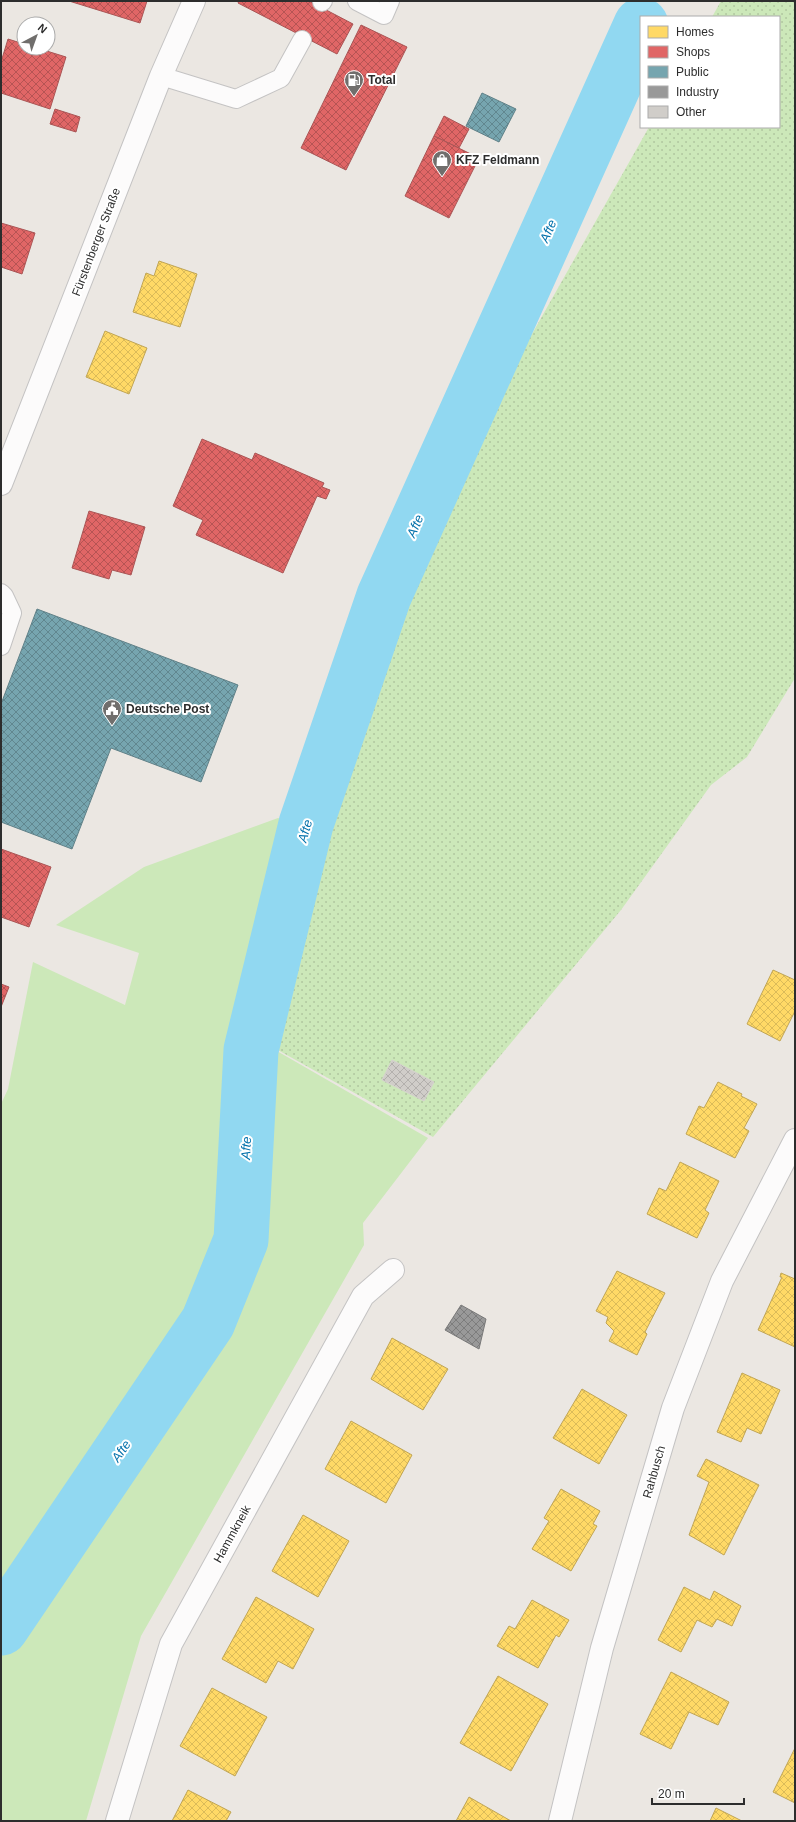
<svg xmlns="http://www.w3.org/2000/svg" width="796" height="1822" viewBox="0 0 796 1822" font-family="Arial,sans-serif">
	<style>
		.grass { fill: #cce8b9 }
		.garden { fill: url(#garden-dots) }
		.homes { fill: url(#homes-cross-hatch); stroke: #c0a555 }
		.shops { fill: url(#shops-cross-hatch); stroke: #a55 }
		.public { fill: url(#public-cross-hatch); stroke: #608188 }
		.industry { fill: url(#industry-cross-hatch); stroke: #797979 }
		.lines { fill: none; stroke-linecap: round; stroke-linejoin: round }
		.river { stroke: #91d8f1; stroke-width: 55 }
		.building { fill: url(#building-cross-hatch); stroke: #d6d3ce }
		.lane-casing { stroke: #c4c3c3; stroke-width: 20 }
		.street-casing { stroke: #c4c3c3; stroke-width: 24 }
		.secondary-casing { stroke: #c4c3c3; stroke-width: 24 }
		.lane { stroke: #fcfbfb; stroke-width: 18 }
		.street { stroke: #fcfbfb; stroke-width: 22 }
		.secondary { stroke: #fcfbfb; stroke-width: 22 }
		.labels { text-anchor: middle; dominant-baseline: central; stroke-width: 4; stroke-linejoin: round; paint-order: stroke }
		.poi-label { font-size: 12px; font-weight: bold; fill: #2d2d2d; stroke: #fff; text-anchor: start }
		.street-label { font-size: 12px; fill: #2d2d2d; stroke: #fff }
		.water-label { font-size: 13px; font-style: italic; fill: #0371ab; stroke: #fff }
	</style>
	<defs>
		<pattern id="garden-dots" width="8" height="8" patternUnits="userSpaceOnUse"><rect width="8" height="8" fill="#cce8b9"/><path d="M2 2h.1M6 6h.1" fill="none" stroke="#b0c79f" stroke-width="1.8" stroke-linecap="round"/></pattern>
		<pattern id="homes-cross-hatch" width="8" height="8" patternUnits="userSpaceOnUse"><rect width="8" height="8" fill="#ffd966"/><path d="M0 0l8 8M0 8l8-8" fill="none" stroke="#dbbb59"/></pattern>
		<pattern id="shops-cross-hatch" width="8" height="8" patternUnits="userSpaceOnUse"><rect width="8" height="8" fill="#e06666"/><path d="M0 0l8 8M0 8l8-8" fill="none" stroke="#b65454"/></pattern>
		<pattern id="public-cross-hatch" width="8" height="8" patternUnits="userSpaceOnUse"><rect width="8" height="8" fill="#76a5af"/><path d="M0 0l8 8M0 8l8-8" fill="none" stroke="#61878f"/></pattern>
		<pattern id="industry-cross-hatch" width="8" height="8" patternUnits="userSpaceOnUse"><rect width="8" height="8" fill="#999"/><path d="M0 0l8 8M0 8l8-8" fill="none" stroke="#7d7d7d"/></pattern>
		<pattern id="building-cross-hatch" width="8" height="8" patternUnits="userSpaceOnUse"><rect width="8" height="8" fill="#d0cdc9"/><path d="M0 0l8 8M0 8l8-8" fill="none" stroke="#b3b0ad"/></pattern>
	</defs>
	<rect width="100%" height="100%" fill="#ebe7e2"/>
	<g class="grass">
		<path d="M278 818 298 824 240 1047 231 1240 192 1335 1 1599V1104L8 1089 33 962 125 1005 139 953 56 925 144 867Z"/>
		<path d="M270 1047 428 1138 363 1223 364 1245 141 1636 86 1821H1V1651L222 1331 261 1239Z"/>
	</g>
	<path class="garden" d="M721 1H795V678L747 757 711 785 621 910 433 1137 269 1045 325 833 398 617 476 433 649 127H779V17H712Z"/>
	<g class="homes">
		<path d="M159 261 197 274 180 327 133 312 146 273 154 276Z"/>
		<path d="M105 331 147 348 129 394 86 377Z"/>
		<path d="M773 970 795 980V1011L780 1041 747 1024Z"/>
		<path d="M718 1082 742 1094 741 1096 757 1104 744 1128 749 1131 735 1158 686 1134 699 1106 704 1108Z"/>
		<path d="M680 1162 719 1181 705 1210 709 1213 697 1238 647 1214 659 1188 666 1191Z"/>
		<path d="M617 1271 665 1293 645 1332 647 1334 637 1355 609 1341 614 1331 606 1323 608 1317 596 1311Z"/>
		<path d="M781 1273 795 1279V1347L758 1330 782 1277H780Z"/>
		<path d="M392 1338 448 1369 423 1410 371 1379Z"/>
		<path d="M742 1373 780 1390 761 1434 747 1428 741 1442 717 1432Z"/>
		<path d="M582 1389 627 1415 599 1464 553 1438Z"/>
		<path d="M351 1421 412 1455 386 1503 325 1469Z"/>
		<path d="M706 1459 759 1485 724 1555 689 1535 709 1482 697 1476Z"/>
		<path d="M561 1489 600 1511 593 1524 597 1526 571 1571 532 1549 549 1521 544 1518Z"/>
		<path d="M303 1515 349 1541 318 1597 272 1571Z"/>
		<path d="M684 1587 710 1600 714 1591 741 1606 732 1626 717 1619 712 1627 697 1620 681 1652 658 1640Z"/>
		<path d="M256 1597 314 1629 293 1669 278 1661 266 1683 222 1659Z"/>
		<path d="M532 1600 569 1620 559 1637 556 1635 538 1668 497 1646 509 1626 515 1629Z"/>
		<path d="M671 1672 729 1702 718 1725 689 1712 671 1749 640 1734Z"/>
		<path d="M498 1676 548 1704 511 1771 460 1743Z"/>
		<path d="M212 1688 267 1717 235 1776 180 1746Z"/>
		<path d="M795 1748V1803L773 1792Z"/>
		<path d="M188 1790 231 1812 226 1821H172Z"/>
		<path d="M469 1797 511 1821H456Z"/>
		<path d="M716 1808 742 1821H710Z"/>
	</g>
	<g class="shops">
		<path d="M69 1H147L140 23Z"/>
		<path d="M239 1H309L353 24 337 54 238 3Z"/>
		<path d="M361 25 407 47 346 170 301 148Z"/>
		<path d="M8 39 24 44V48H37L66 57 50 109 1 93V62Z"/>
		<path d="M55 109 80 117 76 132 50 124Z"/>
		<path d="M444 116 469 129 459 148 434 136Z"/>
		<path d="M434 136 479 158 449 218 405 196Z"/>
		<path d="M1 223 35 233 22 274 1 267Z"/>
		<path d="M202 439 252 460 255 453 324 483 322 487 330 490 326 499 317 496 283 573 196 535 203 520 173 506Z"/>
		<path d="M89 511 145 527 131 575 112 570 109 579 72 568Z"/>
		<path d="M1 849 51 867 29 927 1 917Z"/>
		<path d="M1 984 9 987 1 1007Z"/>
	</g>
	<g class="public">
		<path d="M482 93 516 109 499 142 466 126Z"/>
		<path d="M37 609 238 685 201 782 111 748 72 849 1 822V704Z"/>
	</g>
	<path class="industry" d="M461 1305 486 1319 479 1349 445 1330Z"/>
	<g class="lines">
		<path class="river" d="M1 1628 208 1322 241 1240 251 1050 306 824 384 596 641 25"/>
	</g>
	<path class="building" d="M392 1060 434 1082 424 1101 382 1080Z"/>
	<g class="lines">
		<defs>
			<g id="lane">
				<path d="M357 1 384 15 390 1"/>
				<path d="M322 2 323 1"/>
				<path d="M161 76 236 99 281 78 302 40"/>
				<path d="M1 593 4 596 12 613 1 646"/>
			</g>
			<g id="street">
				<path d="M117 1821 171 1644 363 1296 393 1270"/>
				<path d="M560 1821 602 1648 673 1408 722 1281 795 1140"/>
			</g>
			<path id="secondary" d="M1 484 161 76 194 1"/>
		</defs>
		<use href="#lane" class="lane-casing"/>
		<use href="#street" class="street-casing"/>
		<use href="#secondary" class="secondary-casing"/>
		<use href="#lane" class="lane"/>
		<use href="#street" class="street"/>
		<use href="#secondary" class="secondary"/>
	</g>
	<defs>
		<symbol id="fuel-pin" viewBox="-11 -11 22 30"><path d="M0 17L-7.5 6A9.5 9.5 0 1 1 7.5 6Z" fill="#706e6c" stroke="#fff"/><path d="M-5.5-6h7V0h2V4h1.3V-2.5L3-4.5l.8-.8L6-3V5H2.5V1h-1V6h-7ZM-4.2-4.7v3.2H.2V-4.7Z" fill="#fff"/></symbol>
		<symbol id="shop-pin" viewBox="-11 -11 22 30"><path d="M0 17L-7.5 6A9.5 9.5 0 1 1 7.5 6Z" fill="#706e6c" stroke="#fff"/><path d="M-5-2.5h2.3a2.7 3.5 0 0 1 5.4 0H5L5.5 6h-11ZM-1.5-2.5h3a1.5 2.3 0 0 0-3 0Z" fill="#fff"/></symbol>
		<symbol id="civic-pin" viewBox="-11 -11 22 30"><path d="M0 17L-7.5 6A9.5 9.5 0 1 1 7.5 6Z" fill="#706e6c" stroke="#fff"/><path d="M-.6-6.5H3V-4.5H.6V-3L4-1V1h2V6H-6V1h2V-1L-.6-3ZM-1.2 2.5V6h2.4V2.5Z" fill="#fff"/></symbol>
	</defs>
	<g fill-rule="evenodd">
		<use href="#fuel-pin" x="343" y="69" width="22" height="30"/>
		<use href="#shop-pin" x="431" y="149" width="22" height="30"/>
		<use href="#civic-pin" x="101" y="698" width="22" height="30"/>
	</g>
	<g class="labels">
		<g class="poi-label">
			<text x="368" y="80">Total</text>
			<text x="456" y="160">KFZ Feldmann</text>
			<text x="126" y="709">Deutsche Post</text>
		</g>
		<g class="street-label">
			<text transform="translate(96 242) rotate(-69)">Fürstenberger Straße</text>
			<text transform="translate(654 1472) rotate(-74)">Rahbusch</text>
			<text transform="translate(232 1534) rotate(-61)">Hammkneik</text>
		</g>
		<g class="water-label">
			<text transform="translate(548 231) rotate(-66)">Afte</text>
			<text transform="translate(415 526) rotate(-66)">Afte</text>
			<text transform="translate(305 831) rotate(-75)">Afte</text>
			<text transform="translate(246 1148) rotate(-87)">Afte</text>
			<text transform="translate(121 1451) rotate(-56)">Afte</text>
		</g>
	</g>
	<rect width="796" height="1822" fill="none" stroke="#2d2d2d" stroke-width="4"/>
	<rect x="640" y="16" width="140" height="112" fill="#ffffff" stroke="#ababab"/>
	<rect x="648" y="26" width="20" height="12" fill="#ffd966" stroke="#ababab"/>
	<text x="676" y="36" font-size="12" fill="#2d2d2d">Homes</text>
	<rect x="648" y="46" width="20" height="12" fill="#e06666" stroke="#ababab"/>
	<text x="676" y="56" font-size="12" fill="#2d2d2d">Shops</text>
	<rect x="648" y="66" width="20" height="12" fill="#76a5af" stroke="#ababab"/>
	<text x="676" y="76" font-size="12" fill="#2d2d2d">Public</text>
	<rect x="648" y="86" width="20" height="12" fill="#999999" stroke="#ababab"/>
	<text x="676" y="96" font-size="12" fill="#2d2d2d">Industry</text>
	<rect x="648" y="106" width="20" height="12" fill="#d0cdc9" stroke="#ababab"/>
	<text x="676" y="116" font-size="12" fill="#2d2d2d">Other</text>
	<g transform="translate(36 36) rotate(41)"><circle r="19" fill="#ffffff" stroke="#ababab"/>
	<path d="M0-3L7 15L0 10L-7 15Z" fill="#706e6c"/>
	<text y="-6" font-size="11" font-weight="bold" text-anchor="middle" fill="#2d2d2d">N</text>
	</g>
	<path d="M652 1798v6h92v-6" fill="none" stroke="#2d2d2d" stroke-width="2"/>
	<text x="658" y="1798" font-size="12" fill="#2d2d2d" stroke="#ffffff" stroke-width="3" paint-order="stroke">20 m</text>
</svg>
